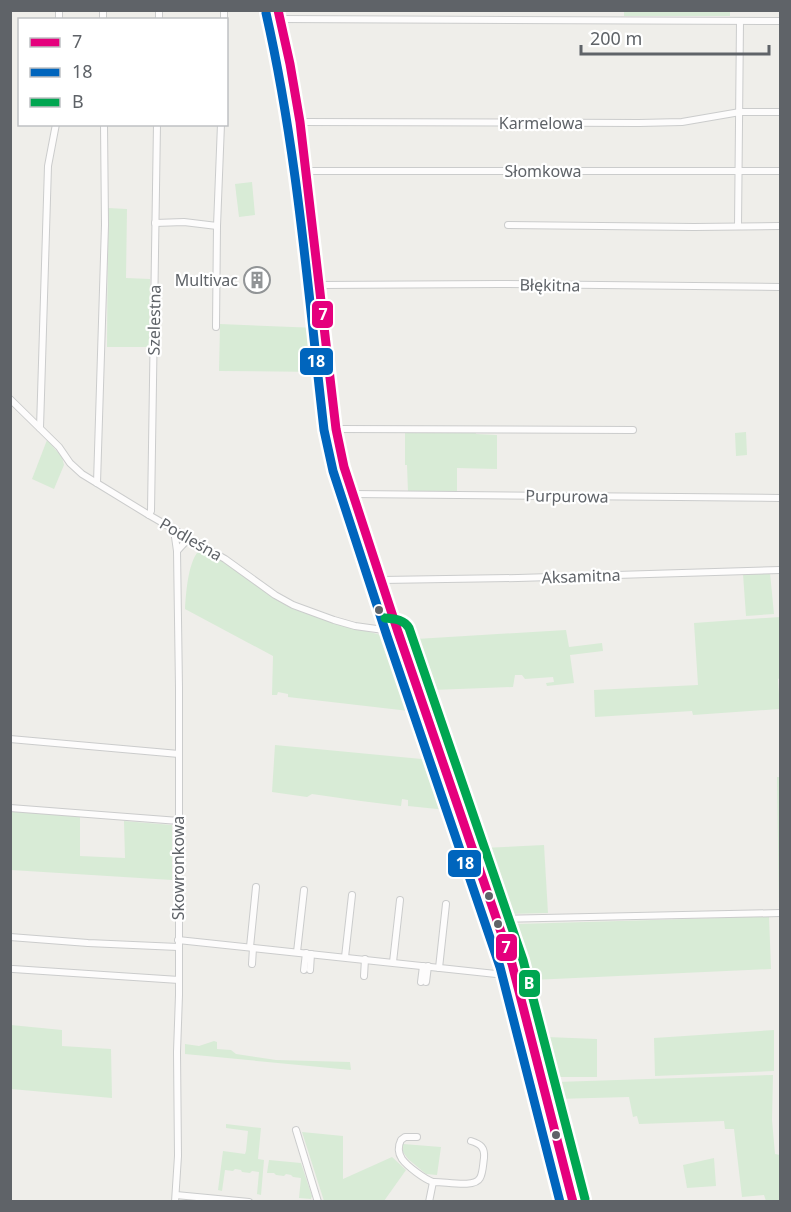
<svg xmlns="http://www.w3.org/2000/svg" width="791" height="1212" viewBox="0 0 791 1212" font-family="'Noto Sans',sans-serif">
	<style>
		.green { fill: #d8ebd6 }
		.lines { fill: none; stroke-linecap: round; stroke-linejoin: round }
		.minor-casing { stroke: #cbcccc; stroke-width: 8 }
		.tertiary-casing { stroke: #cbcccc; stroke-width: 8 }
		.minor { stroke: #fdfcfc; stroke-width: 6 }
		.tertiary { stroke: #fdfcfc; stroke-width: 7 }
		.bus-1-casing { stroke: #fff; stroke-width: 14 }
		.bus-2-casing { stroke: #fff; stroke-width: 14 }
		.bus-3-casing { stroke: #fff; stroke-width: 14 }
		.bus-1 { stroke: #e5007d; stroke-width: 9 }
		.bus-2 { stroke: #0065bd; stroke-width: 9 }
		.bus-3 { stroke: #00a651; stroke-width: 9 }
		.bus-dot { fill: #5f6368; stroke: #fff; stroke-width: 2 }
		.labels { text-anchor: middle; dominant-baseline: central; stroke-width: 4.5; stroke-linejoin: round; paint-order: stroke }
		.street-label { font-size: 16px; fill: #5f6368; stroke: #fff }
		.poi-label { font-size: 16px; fill: #5f6368; stroke: #fff; text-anchor: end }
		.line-badge { stroke: #fff; stroke-width: 2 }
		.badge-label { font-size: 16px; text-anchor: middle; font-weight: bold; fill: #fff }
	</style>
	<rect width="100%" height="100%" fill="#efeeea"/>
	<g class="green">
		<path d="M730 10V16H624V11Z"/>
		<path d="M252 182 255 215 239 217 235 184Z"/>
		<path d="M108 208 127 209 126 278 150 279 149 347H107Z"/>
		<path d="M220 324 318 328 323 372 219 371Z"/>
		<path d="M405 430 475 431 476 434 497 435V469L457 468V492H408L407 465H405Z"/>
		<path d="M746 432 747 455 736 456 735 433Z"/>
		<path d="M47 440 62 457 64 465 54 489 32 479Z"/>
		<path d="M201 549 222 561 274 598 293 609 336 623 396 639 414 692 409 694 411 699 416 696 421 711H416L413 705 409 711 288 697V694L278 692 277 695H272L273 656 185 609C186 594 188 558 201 549Z"/>
		<path d="M770 573 774 614 746 616 743 574Z"/>
		<path d="M780 617V678L778 679 780 709 693 715 692 711 595 717 594 690 698 685 694 623Z"/>
		<path d="M566 630 569 647 602 643 603 651 570 655 574 683 547 686 546 683 554 682 553 677 525 679 522 675H515L513 687 433 690 416 639Z"/>
		<path d="M423 728H429L455 809 447 810 408 806V800L402 799 401 806 361 801 312 794 307 797 272 792 275 745 432 760Z"/>
		<path d="M777 777H780L779 908Z"/>
		<path d="M10 810 80 816V856L125 858 124 821 172 825V880L11 870Z"/>
		<path d="M544 845 548 913 503 914 482 848Z"/>
		<path d="M720 916H769L771 969 532 980 518 924 720 918Z"/>
		<path d="M513 1000 518 1002 560 1158 552 1159 541 1115H545Z"/>
		<path d="M11 1025 62 1030V1046L111 1049 112 1098 11 1089Z"/>
		<path d="M774 1030V1071L655 1076 654 1038Z"/>
		<path d="M547 1037 597 1039V1077H556Z"/>
		<path d="M214 1041 217 1042V1049L231 1050 236 1054 276 1060 350 1062 351 1070 185 1054V1044L199 1046Z"/>
		<path d="M773 1075 772 1120 775 1154 780 1155V1201H766L764 1195 742 1197 734 1129H725L724 1121 639 1124 637 1116 633 1117 629 1097 555 1099 552 1084 556 1082Z"/>
		<path d="M226 1124 261 1128 258 1159 264 1160 261 1195 257 1194 259 1172 252 1171 250 1173 242 1172 241 1170 235 1169 233 1171 225 1170 222 1191 218 1190 223 1151 245 1154 246 1151 248 1131 226 1128Z"/>
		<path d="M302 1132 343 1136V1179L392 1157 406 1170 384 1201H324Z"/>
		<path d="M403 1144 441 1147 437 1175 426 1174 408 1159 403 1152Z"/>
		<path d="M714 1158 716 1186 687 1188 683 1165Z"/>
		<path d="M269 1160 301 1163 312 1196 311 1199 299 1198 301 1178 293 1177 291 1175 286 1174 284 1176 276 1175 274 1173H267Z"/>
	</g>
	<g class="lines">
		<defs>
			<g id="minor">
				<path d="M103 10V20"/>
				<path d="M224 10V20"/>
				<path d="M280 19 780 21"/>
				<path d="M59 20V10"/>
				<path d="M159 20V10"/>
				<path d="M300 122 639 123 682 122 740 112H780"/>
				<path d="M306 171H780"/>
				<path d="M155 223 184 222 217 226"/>
				<path d="M508 225 694 227 780 226"/>
				<path d="M738 226 740 21"/>
				<path d="M319 285 499 284 780 287"/>
				<path d="M216 327 217 226 221 124"/>
				<path d="M10 399 59 447 70 463 82 474 149 515 225 559 275 595 293 605 334 620 355 626 398 632"/>
				<path d="M40 428 48 166 56 124"/>
				<path d="M336 429 633 430"/>
				<path d="M97 483 105 225 104 124"/>
				<path d="M353 494 780 498"/>
				<path d="M149 515 151 511 157 124"/>
				<path d="M174 530 177 551"/>
				<path d="M382 580 518 578 780 570"/>
				<path d="M10 739 179 754"/>
				<path d="M10 808 179 821"/>
				<path d="M497 919 780 913"/>
				<path d="M10 937 88 943 178 947"/>
				<path d="M178 940 515 976"/>
				<path d="M250 947 256 887"/>
				<path d="M297 952 304 890"/>
				<path d="M345 957 352 895"/>
				<path d="M393 962 400 900"/>
				<path d="M252 964 253 948"/>
				<path d="M439 968 446 904"/>
				<path d="M13 969 179 980"/>
				<path d="M304 970 306 953"/>
				<path d="M310 970 311 954"/>
				<path d="M364 976 365 959"/>
				<path d="M421 982 423 966"/>
				<path d="M426 982 428 966"/>
				<path d="M296 1130 318 1202"/>
				<path d="M417 1137H405L401 1140C398 1146 398 1153 402 1159 407 1166 424 1179 433 1182"/>
				<path d="M176 1195 249 1202"/>
				<path d="M175 1202 178 1156 177 1052 179 995V688L177 551 189 538"/>
				<path d="M429 1202 433 1182C444 1181 474 1189 480 1178 483 1173 483 1164 484 1158 485 1148 481 1144 471 1141"/>
			</g>
			<path id="tertiary" d="M278 10 290 64 300 122 336 429 344 467 398 632 512 964 573 1202"/>
		</defs>
		<use href="#minor" class="minor-casing"/>
		<use href="#tertiary" class="tertiary-casing"/>
		<use href="#minor" class="minor"/>
		<use href="#tertiary" class="tertiary"/>
		<defs>
			<path id="bus-1" d="M278 10 290 64 300 122 336 429 344 467 398 632 512 964 573 1202"/>
			<path id="bus-2" d="M266 13C297 149 308 291 324 430L333 471 387 636 500 967 560 1202"/>
			<path id="bus-3" d="M385 618C394 619 404 619 409 628L523 960 585 1199"/>
		</defs>
		<use href="#bus-1" class="bus-1-casing"/>
		<use href="#bus-2" class="bus-2-casing"/>
		<use href="#bus-3" class="bus-3-casing"/>
		<use href="#bus-1" class="bus-1"/>
		<use href="#bus-2" class="bus-2"/>
		<use href="#bus-3" class="bus-3"/>
	</g>
	<defs>
		<symbol id="building-ring" viewBox="-11 -11 22 22"><circle r="9.5" fill="#fff" stroke="#919496" stroke-width="1.5"/><path d="M-4-6H4V6H1V3H-1V6H-4ZM-2.5-4.3h1.7v1.8h-1.7ZM.8-4.3h1.7v1.8H.8ZM-2.5-1h1.7V.8h-1.7ZM.8-1h1.7V.8H.8Z" fill="#919496"/></symbol>
	</defs>
	<g fill-rule="evenodd">
		<use href="#building-ring" x="242" y="265" width="30" height="30"/>
	</g>
	<g class="bus-dot">
		<circle cx="379" cy="610" r="5"/>
		<circle cx="489" cy="896" r="5"/>
		<circle cx="498" cy="924" r="5"/>
		<circle cx="556" cy="1135" r="5"/>
	</g>
	<g class="labels">
		<g class="street-label">
			<text x="541" y="123">Karmelowa</text>
			<text x="543" y="171">Słomkowa</text>
			<text transform="translate(550 285) rotate(1)">Błękitna</text>
			<text transform="translate(154 320) rotate(-89)">Szelestna</text>
			<text transform="translate(567 496) rotate(1)">Purpurowa</text>
			<text transform="translate(191 539) rotate(30)">Podleśna</text>
			<text transform="translate(581 576) rotate(-2)">Aksamitna</text>
			<text transform="translate(178 868) rotate(-90)">Skowronkowa</text>
		</g>
		<g class="poi-label">
			<text x="238" y="280">Multivac</text>
		</g>
	</g>
	<g class="line-badge">
		<rect x="311" y="300" width="23" height="29" rx="6" fill="#e5007d"/>
		<rect x="299" y="347" width="35" height="29" rx="6" fill="#0065bd"/>
		<rect x="447" y="849" width="35" height="29" rx="6" fill="#0065bd"/>
		<rect x="495" y="933" width="23" height="29" rx="6" fill="#e5007d"/>
		<rect x="518" y="969" width="23" height="29" rx="6" fill="#00a651"/>
	</g>
	<g class="badge-label">
		<text x="323" y="320">7</text>
		<text x="316" y="367">18</text>
		<text x="465" y="869">18</text>
		<text x="506" y="953">7</text>
		<text x="529" y="989">B</text>
	</g>
	<rect width="791" height="1212" fill="none" stroke="#5f6368" stroke-width="24"/>
	<rect x="18" y="18" width="210" height="108" fill="#ffffff" stroke="#bfc1c3" stroke-width="1.5"/>
	<rect x="30" y="38" width="30" height="9" fill="#e5007d" stroke="#bfc1c3" stroke-width="1.5"/>
	<text x="72" y="48" font-size="18" fill="#5f6368">7</text>
	<rect x="30" y="68" width="30" height="9" fill="#0065bd" stroke="#bfc1c3" stroke-width="1.5"/>
	<text x="72" y="78" font-size="18" fill="#5f6368">18</text>
	<rect x="30" y="98" width="30" height="9" fill="#00a651" stroke="#bfc1c3" stroke-width="1.5"/>
	<text x="72" y="108" font-size="18" fill="#5f6368">B</text>
	<path d="M581 45v9h188v-9" fill="none" stroke="#5f6368" stroke-width="3"/>
	<text x="590" y="45" font-size="18" fill="#5f6368" stroke="#ffffff" stroke-width="4.5" paint-order="stroke">200 m</text>
</svg>
